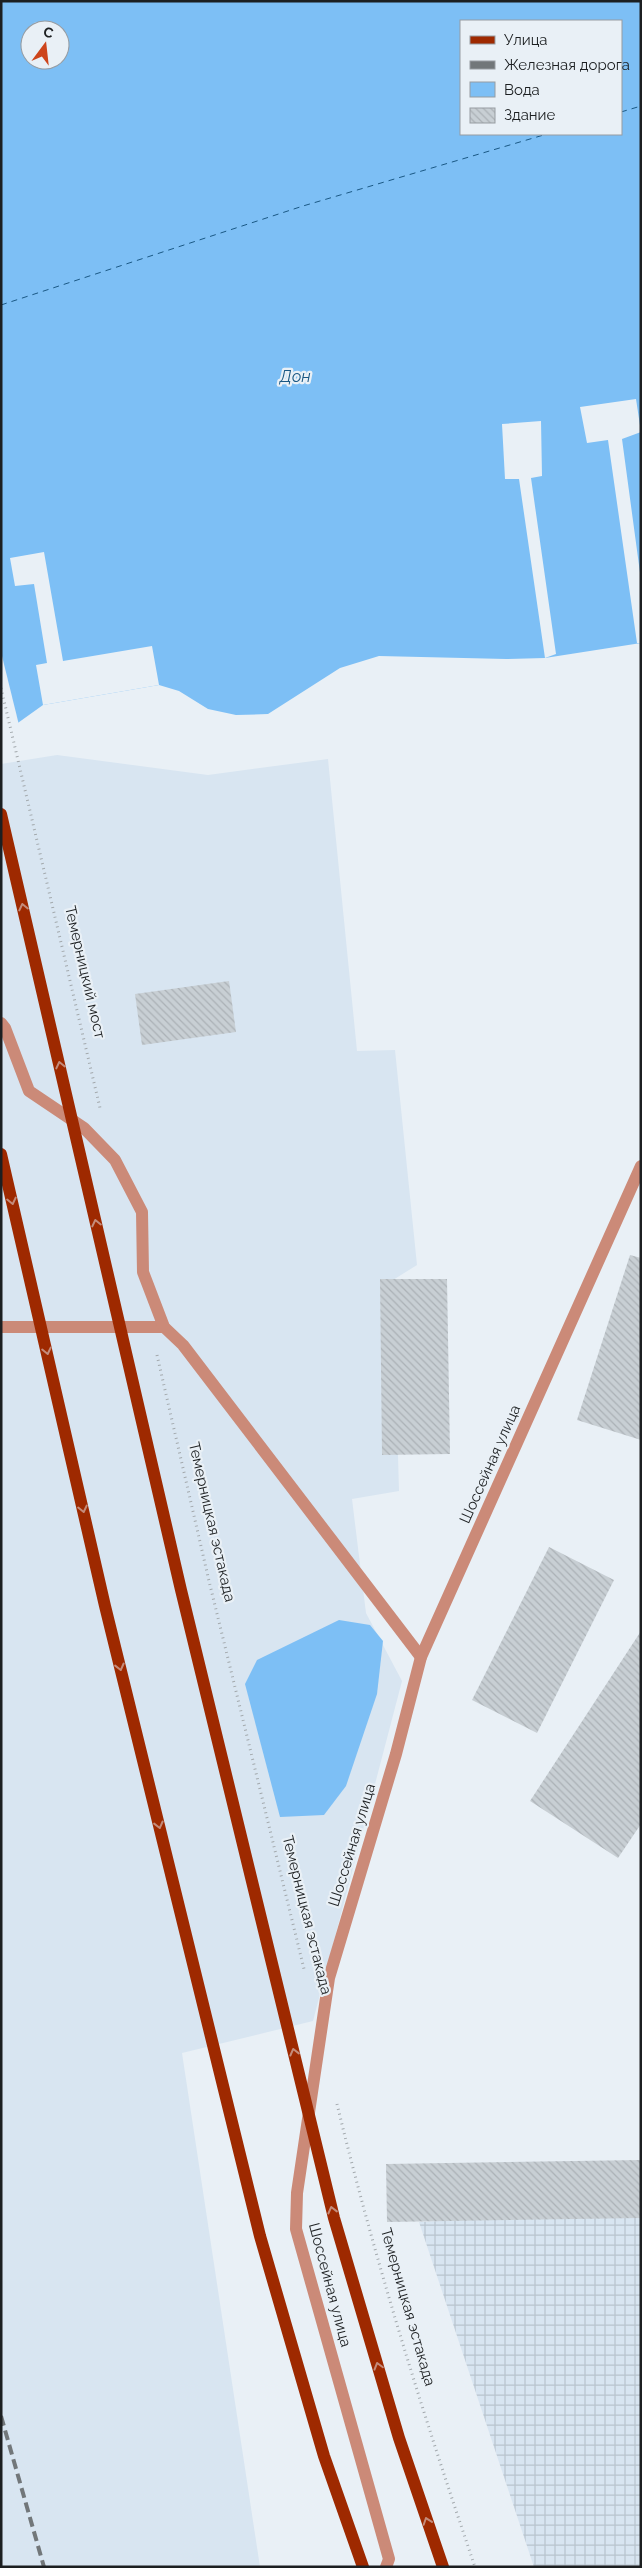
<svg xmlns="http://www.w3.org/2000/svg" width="642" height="2568" viewBox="0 0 642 2568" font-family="Raleway,sans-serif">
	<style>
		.built { fill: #d8e5f1 }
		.industrial { fill: url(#industrial-grid) }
		.water { fill: #7dbff5; fill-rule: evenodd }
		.pier { fill: #e9f0f6 }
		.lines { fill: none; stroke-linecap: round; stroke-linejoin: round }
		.ferry { stroke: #1a5884; stroke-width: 1; stroke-dasharray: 6 5; stroke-linecap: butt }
		.building { fill: url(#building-back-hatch) }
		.path { stroke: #a3a9ad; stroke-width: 3; stroke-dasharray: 1 4; stroke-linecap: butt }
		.lane { stroke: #cb8a78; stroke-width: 12 }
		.street { stroke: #cb8a78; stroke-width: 12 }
		.primary { stroke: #9e2900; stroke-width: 12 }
		.rail { stroke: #72777a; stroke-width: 4; stroke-dasharray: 10 5; stroke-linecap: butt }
		.oneway { stroke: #c48c7b }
		.labels { text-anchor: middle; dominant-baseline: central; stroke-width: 4.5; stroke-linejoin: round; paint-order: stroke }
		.street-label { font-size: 15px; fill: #1c1f21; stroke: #e9f0f6 }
		.water-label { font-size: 16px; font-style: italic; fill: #1a5884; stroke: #e9f0f6 }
	</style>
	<defs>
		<pattern id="industrial-grid" width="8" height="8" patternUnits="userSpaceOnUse" patternTransform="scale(1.25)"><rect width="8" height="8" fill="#d8e5f1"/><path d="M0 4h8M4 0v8" fill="none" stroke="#b9c4ce"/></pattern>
		<pattern id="building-back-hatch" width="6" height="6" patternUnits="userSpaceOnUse" patternTransform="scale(1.25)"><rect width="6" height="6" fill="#c8cfd4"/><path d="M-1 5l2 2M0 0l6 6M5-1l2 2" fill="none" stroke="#abb1b6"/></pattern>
	</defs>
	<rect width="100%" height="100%" fill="#e9f0f6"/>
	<path class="built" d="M57 755 208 775 328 759 357 1051 395 1050 417 1265 393 1280 399 1491 352 1499 366 1613 402 1681 313 2021 182 2053 260 2567H1V764Z"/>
	<path class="industrial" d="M641 2211V2567H534L419 2222Z"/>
	<g class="water">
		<path d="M1 1H641V643L545 658 506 659 379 656 340 668 268 714 236 715 208 709 179 691 159 685 43 705 1 735ZM461 21H621V134H461ZM30 30H60V60H30Z"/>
		<path d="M339 1620 370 1625 383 1641 377 1694 346 1786 324 1815 280 1817 245 1684 257 1660Z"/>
	</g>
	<g class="pier">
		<path d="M636 399 641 432 622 439 641 580V643H637L608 440 587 443 580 407Z"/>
		<path d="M541 421 542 476 531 478 556 654 545 658 519 479H505L502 424Z"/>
		<path d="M44 552 63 661 152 646 159 685 43 705 36 665 47 663 34 584 15 586 10 558Z"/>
		<path d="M1 652 19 725 1 737Z"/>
	</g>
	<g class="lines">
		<g class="ferry">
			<path d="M621 112 641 106"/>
			<path d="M1 305 303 206 547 134"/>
		</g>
	</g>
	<g class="building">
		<path d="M229 981 236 1032 142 1045 135 994Z"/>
		<path d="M630 1255 641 1258V1440L577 1420Z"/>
		<path d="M380 1279H447L450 1454 382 1455Z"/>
		<path d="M549 1547 614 1580 537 1733 472 1700Z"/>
		<path d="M641 1631V1824L618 1858 530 1801Z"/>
		<path d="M641 2160V2218L387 2222 386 2164Z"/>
	</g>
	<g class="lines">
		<g class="path">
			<path d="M1 688 100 1108"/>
			<path d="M157 1355 209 1581 304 1969"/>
			<path d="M337 2104C375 2261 423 2414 475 2567"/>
		</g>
		<path class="lane" d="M1 1327H164"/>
		<g class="street">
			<path d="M1 1023 5 1028 29 1091 84 1128 115 1160 142 1212 143 1272 164 1327 183 1345 421 1657"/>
			<path d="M386 2567 389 2559 296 2229 297 2193 329 1978 396 1754 421 1657 641 1166"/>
		</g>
		<g class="primary">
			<path d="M1 814 181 1590 334 2218 399 2438 443 2567"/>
			<path d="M1 1154 105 1606 260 2236 324 2456 363 2567"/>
		</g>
		<path class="rail" d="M1 2416 44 2567"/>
	</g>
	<defs><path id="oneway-chevron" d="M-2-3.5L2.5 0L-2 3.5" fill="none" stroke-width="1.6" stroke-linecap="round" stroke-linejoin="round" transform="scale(1.25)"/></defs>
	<g class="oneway">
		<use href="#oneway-chevron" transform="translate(23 907) rotate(-103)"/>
		<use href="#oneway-chevron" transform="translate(60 1065) rotate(-103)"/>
		<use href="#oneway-chevron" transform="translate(12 1201) rotate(77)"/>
		<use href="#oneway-chevron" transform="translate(96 1223) rotate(-103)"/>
		<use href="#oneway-chevron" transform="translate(47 1351) rotate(77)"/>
		<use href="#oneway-chevron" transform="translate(83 1509) rotate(77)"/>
		<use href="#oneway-chevron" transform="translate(120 1667) rotate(76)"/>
		<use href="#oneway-chevron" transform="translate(159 1825) rotate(76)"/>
		<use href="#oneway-chevron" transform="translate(294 2052) rotate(-104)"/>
		<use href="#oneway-chevron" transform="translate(332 2210) rotate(-104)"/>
		<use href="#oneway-chevron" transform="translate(378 2366) rotate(-106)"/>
		<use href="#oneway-chevron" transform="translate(427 2521) rotate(-109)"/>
	</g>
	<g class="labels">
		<g class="street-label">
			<text transform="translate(85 972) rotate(77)">Темерницкий мост</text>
			<text transform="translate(490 1464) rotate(-66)">Шоссейная улица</text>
			<text transform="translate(212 1522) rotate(77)">Темерницкая эстакада</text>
			<text transform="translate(352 1845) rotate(-73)">Шоссейная улица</text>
			<text transform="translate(307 1915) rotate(76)">Темерницкая эстакада</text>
			<text transform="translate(330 2285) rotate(75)">Шоссейная улица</text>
			<text transform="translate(408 2307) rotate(74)">Темерницкая эстакада</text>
		</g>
		<g class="water-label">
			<text x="295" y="376">Дон</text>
		</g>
	</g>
	<rect width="642" height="2568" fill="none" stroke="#1c1f21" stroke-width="5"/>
	<rect x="460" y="20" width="162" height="115" fill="#e9f0f6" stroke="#979ca1"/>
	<rect x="470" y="36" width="25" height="8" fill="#9e2900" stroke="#979ca1"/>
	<text x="504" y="45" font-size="15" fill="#1c1f21">Улица</text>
	<rect x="470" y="61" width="25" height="8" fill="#72777a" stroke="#979ca1"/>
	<text x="504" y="70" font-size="15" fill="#1c1f21">Железная дорога</text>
	<rect x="470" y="82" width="25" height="15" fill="#7dbff5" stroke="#979ca1"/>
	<text x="504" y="95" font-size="15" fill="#1c1f21">Вода</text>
	<rect x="470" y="108" width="25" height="15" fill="url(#building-back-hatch)" stroke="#979ca1"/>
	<text x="504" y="120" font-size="15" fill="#1c1f21">Здание</text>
	<g transform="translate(45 45) rotate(15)"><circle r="24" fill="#e9f0f6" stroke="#979ca1"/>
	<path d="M0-4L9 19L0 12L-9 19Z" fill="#cd451c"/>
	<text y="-8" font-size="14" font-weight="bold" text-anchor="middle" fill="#1c1f21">С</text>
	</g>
</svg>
